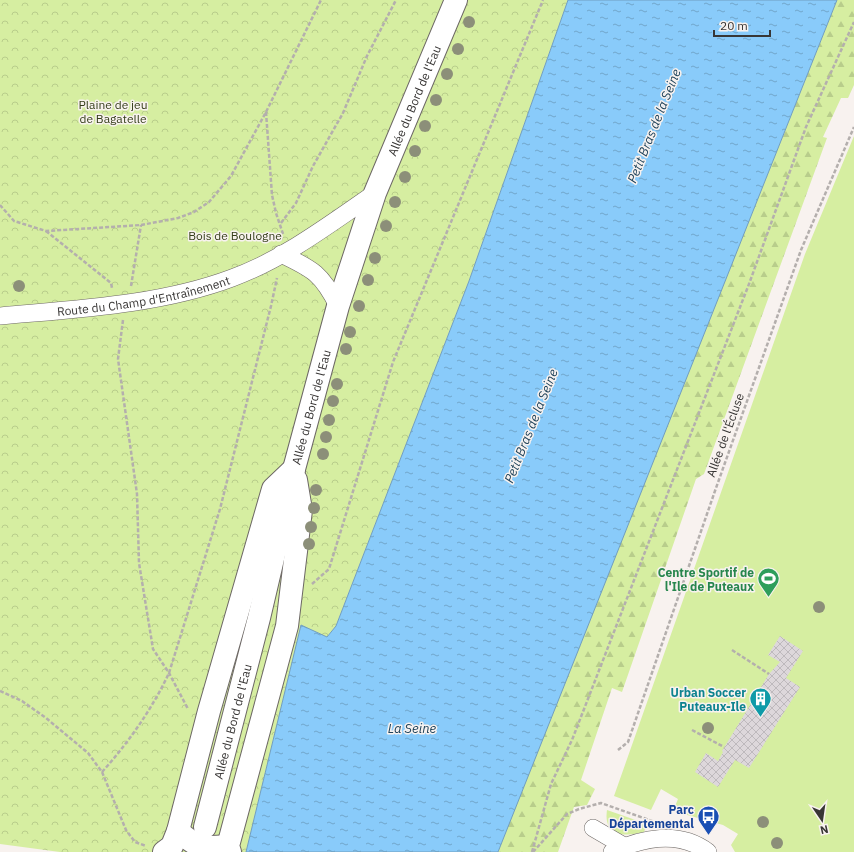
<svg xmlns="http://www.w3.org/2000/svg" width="854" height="852" viewBox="0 0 854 852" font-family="'IBM Plex Sans',sans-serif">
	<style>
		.green { fill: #d6eea1 }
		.forest { fill: url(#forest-firs) }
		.park { fill: url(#park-crowns) }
		.water { fill: url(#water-ripples); stroke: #719ebf }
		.building { fill: url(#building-cross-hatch) }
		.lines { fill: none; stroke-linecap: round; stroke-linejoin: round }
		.street-casing { stroke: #6d6865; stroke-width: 18 }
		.primary-casing { stroke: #6d6865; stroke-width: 24 }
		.path { stroke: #b4afad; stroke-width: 2.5; stroke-dasharray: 4 2; stroke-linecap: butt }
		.street { stroke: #fff; stroke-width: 17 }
		.primary { stroke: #fff; stroke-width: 22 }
		.tree { fill: #8c8f79 }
		.labels { text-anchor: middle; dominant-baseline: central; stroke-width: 3; stroke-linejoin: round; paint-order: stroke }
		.street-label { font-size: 12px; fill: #383635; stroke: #f8f2ef }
		.park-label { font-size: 12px; fill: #343e19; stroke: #f8f2ef }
		.leisure-label { font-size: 12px; font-weight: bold; fill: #27864d; stroke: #f8f2ef; text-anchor: end }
		.culture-label { font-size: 12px; font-weight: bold; fill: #0d838f; stroke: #f8f2ef; text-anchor: end }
		.transit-label { font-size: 12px; font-weight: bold; fill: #164399; stroke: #f8f2ef; text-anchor: end }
		.water-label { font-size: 13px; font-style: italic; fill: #1f435b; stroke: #f8f2ef }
	</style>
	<defs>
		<pattern id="forest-firs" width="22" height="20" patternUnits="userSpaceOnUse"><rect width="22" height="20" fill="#d6eea1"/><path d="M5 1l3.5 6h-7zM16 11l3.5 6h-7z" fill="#b8cd8b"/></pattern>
		<pattern id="park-crowns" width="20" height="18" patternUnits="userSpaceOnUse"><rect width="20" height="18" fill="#d6eea1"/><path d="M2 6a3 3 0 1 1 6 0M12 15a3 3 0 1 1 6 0" fill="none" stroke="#b8cd8b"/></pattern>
		<pattern id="water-ripples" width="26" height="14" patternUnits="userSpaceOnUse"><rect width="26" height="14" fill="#89cbfa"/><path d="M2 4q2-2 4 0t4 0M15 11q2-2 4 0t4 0" fill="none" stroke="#71a6cb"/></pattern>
		<pattern id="building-cross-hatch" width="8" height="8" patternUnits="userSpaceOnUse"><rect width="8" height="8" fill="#ddd7db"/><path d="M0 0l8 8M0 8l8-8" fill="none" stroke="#beb9bd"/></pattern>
	</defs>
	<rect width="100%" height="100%" fill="#f8f2ef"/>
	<g class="green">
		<path d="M854 136V852H735L731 845 738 834 723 825 673 811 678 799 661 789 651 810 614 796 805 254Z"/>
		<path d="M607 810 647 824 644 832C625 837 603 837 607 810Z"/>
	</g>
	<path class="forest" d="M837 0H854V85L848 98H841L823 137 827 138 704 474 696 479 622 692 612 688 581 780 595 789 587 805 574 807 558 852H498L511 816Z"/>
	<path class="park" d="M0 0H568L469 281 336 626 327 637 301 626 246 852H60L0 844Z"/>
	<path class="water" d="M568 0H837L498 852H246L301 625 327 637 336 626 469 281Z"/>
	<path class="building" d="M780 636 803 651 786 678 800 687 749 768 735 760 718 787 695 772 706 753 718 761 723 752 722 751 769 674 780 662 768 655Z"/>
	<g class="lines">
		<defs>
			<g id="street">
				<path d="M281 254C313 269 322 274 338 306"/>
				<path id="s1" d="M0 316C76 309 160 305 232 278 284 259 330 224 375 193"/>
				<path d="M593 828 624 846"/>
				<path d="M612 852C642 838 679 830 708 852"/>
			</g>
			<g id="primary">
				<path id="s2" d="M205 827 259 618 294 469 338 306 375 193 456 0"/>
				<path d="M178 831C199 849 201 848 228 846"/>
				<path d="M164 852 172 846 178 831 209 711 273 489 294 469"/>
				<path d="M230 852 228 846 287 626 301 510 296 480"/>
			</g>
		</defs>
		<use href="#street" class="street-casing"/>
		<use href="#primary" class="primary-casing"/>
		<g class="path">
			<path d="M266 112 272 195 276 213 283 234"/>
			<path d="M0 205 14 221 46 231 141 225 178 218 194 212 209 202 231 176 266 112 321 0"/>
			<path d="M281 223 296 203 313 166 343 113 367 56 396 0"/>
			<path d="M46 231 111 283 112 288"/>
			<path d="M131 286 141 225"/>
			<path d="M123 320 118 359 137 494 139 563 153 649 169 673 188 709"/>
			<path d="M312 584 329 569 393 362 543 0"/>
			<path d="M732 650 769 674"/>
			<path d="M0 691 22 701 46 718 88 753 102 772 126 830 135 842 146 846"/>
			<path d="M692 730 724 747"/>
			<path d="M618 750 628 742 716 488 801 250 854 127"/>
			<path d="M102 772C129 742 152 709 169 673L220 509 271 306 277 278"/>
			<path d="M532 852 551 784 572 740 749 284 806 127 854 22"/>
			<path d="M533 852 567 814 579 809 601 803 652 821"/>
		</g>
		<use href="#street" class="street"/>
		<use href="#primary" class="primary"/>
	</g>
	<g class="tree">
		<circle cx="469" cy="22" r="6"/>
		<circle cx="458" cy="49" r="6"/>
		<circle cx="447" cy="74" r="6"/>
		<circle cx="436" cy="100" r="6"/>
		<circle cx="425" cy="126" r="6"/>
		<circle cx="415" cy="151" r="6"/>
		<circle cx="405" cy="177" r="6"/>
		<circle cx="395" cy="202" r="6"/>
		<circle cx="386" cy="226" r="6"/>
		<circle cx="375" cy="258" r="6"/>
		<circle cx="368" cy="280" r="6"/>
		<circle cx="19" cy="286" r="6"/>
		<circle cx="359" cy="306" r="6"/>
		<circle cx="350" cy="332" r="6"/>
		<circle cx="346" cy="349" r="6"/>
		<circle cx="337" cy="384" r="6"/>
		<circle cx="333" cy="401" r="6"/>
		<circle cx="329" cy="420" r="6"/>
		<circle cx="326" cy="437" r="6"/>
		<circle cx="323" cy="454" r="6"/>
		<circle cx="316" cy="490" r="6"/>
		<circle cx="314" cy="508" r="6"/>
		<circle cx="311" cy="527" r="6"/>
		<circle cx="309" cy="544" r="6"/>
		<circle cx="819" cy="607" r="6"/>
		<circle cx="708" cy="728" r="6"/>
		<circle cx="763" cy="822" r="6"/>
		<circle cx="777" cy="843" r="6"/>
	</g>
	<defs>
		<symbol id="stadium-pin" viewBox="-11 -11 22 30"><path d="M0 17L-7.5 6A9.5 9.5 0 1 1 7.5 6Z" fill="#2e9e5b" stroke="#f8f2ef"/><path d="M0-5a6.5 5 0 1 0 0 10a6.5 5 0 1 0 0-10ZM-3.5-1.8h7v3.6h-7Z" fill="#fff"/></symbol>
		<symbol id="building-pin" viewBox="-11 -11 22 30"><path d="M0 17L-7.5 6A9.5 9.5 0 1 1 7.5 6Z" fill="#0f9aa8" stroke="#f8f2ef"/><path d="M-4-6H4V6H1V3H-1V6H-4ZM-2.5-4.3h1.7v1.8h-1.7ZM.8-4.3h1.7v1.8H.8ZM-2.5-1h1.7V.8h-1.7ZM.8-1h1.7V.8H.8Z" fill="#fff"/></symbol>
		<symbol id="bus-pin" viewBox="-11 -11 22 30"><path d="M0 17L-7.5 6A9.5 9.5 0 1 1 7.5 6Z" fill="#1a4fb4" stroke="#f8f2ef"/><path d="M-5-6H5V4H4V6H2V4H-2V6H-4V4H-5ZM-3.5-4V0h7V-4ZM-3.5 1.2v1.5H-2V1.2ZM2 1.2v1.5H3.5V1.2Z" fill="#fff"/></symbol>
	</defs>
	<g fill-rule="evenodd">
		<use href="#stadium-pin" x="756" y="566" width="25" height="34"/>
		<use href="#building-pin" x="748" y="686" width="25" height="34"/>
		<use href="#bus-pin" x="696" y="804" width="25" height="34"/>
	</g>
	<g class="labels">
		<g class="street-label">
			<text stroke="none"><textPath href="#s2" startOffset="757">Allée du Bord de l'Eau</textPath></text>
			<text stroke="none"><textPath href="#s1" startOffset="145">Route du Champ d'Entraînement</textPath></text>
			<text stroke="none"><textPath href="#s2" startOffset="433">Allée du Bord de l'Eau</textPath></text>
			<text transform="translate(725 435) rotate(-70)">Allée de l'Écluse</text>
			<text stroke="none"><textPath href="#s2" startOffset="109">Allée du Bord de l'Eau</textPath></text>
		</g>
		<g class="park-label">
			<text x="113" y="104">Plaine de jeu<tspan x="113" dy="14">de Bagatelle</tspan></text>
			<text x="235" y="235">Bois de Boulogne</text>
		</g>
		<g class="leisure-label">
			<text x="754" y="572">Centre Sportif de<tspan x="754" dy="14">l'Ile de Puteaux</tspan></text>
		</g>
		<g class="culture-label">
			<text x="746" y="692">Urban Soccer<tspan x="746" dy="14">Puteaux-Ile</tspan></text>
		</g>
		<g class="transit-label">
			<text x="694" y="809">Parc<tspan x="694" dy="14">Départemental</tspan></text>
		</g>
		<g class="water-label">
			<text transform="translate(654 126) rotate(-68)">Petit Bras de la Seine</text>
			<text transform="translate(531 426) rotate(-68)">Petit Bras de la Seine</text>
			<text x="412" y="728">La Seine</text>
		</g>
	</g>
	<g transform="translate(822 820) rotate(167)" stroke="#f8f2ef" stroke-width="3" paint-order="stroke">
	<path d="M0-3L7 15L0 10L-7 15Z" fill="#383635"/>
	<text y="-6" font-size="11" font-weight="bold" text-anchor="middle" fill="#383635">N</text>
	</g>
	<path d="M714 30v6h56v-6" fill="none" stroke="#383635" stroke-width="2"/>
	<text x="720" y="30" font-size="12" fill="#383635" stroke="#f8f2ef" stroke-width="3" paint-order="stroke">20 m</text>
</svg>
